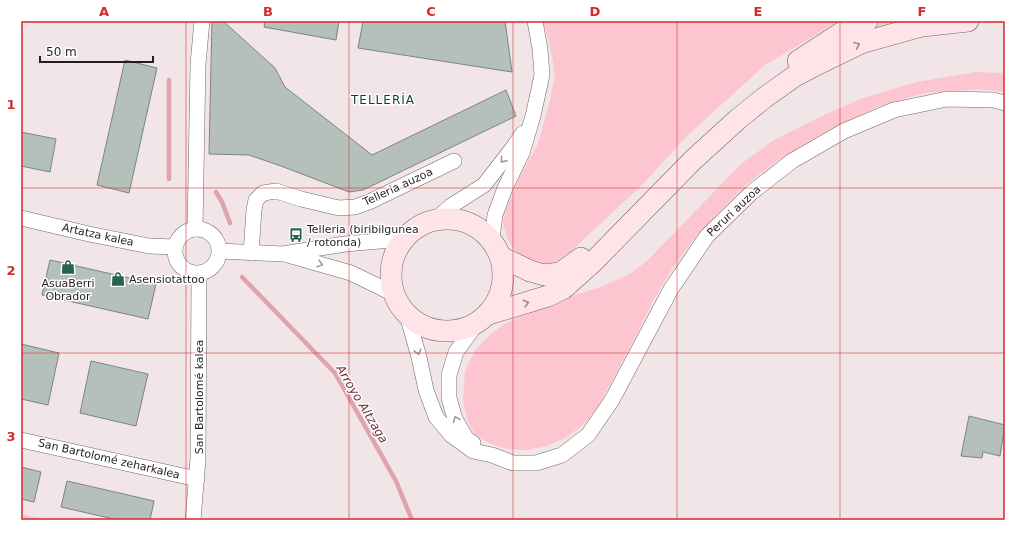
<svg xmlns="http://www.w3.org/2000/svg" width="1026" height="541" viewBox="0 0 1026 541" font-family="'DejaVu Sans',sans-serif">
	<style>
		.green { fill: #fcc5cf }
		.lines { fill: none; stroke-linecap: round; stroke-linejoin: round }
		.stream { stroke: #dfa2ae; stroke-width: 4.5 }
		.building { fill: #b6c0bb; stroke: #7c8581 }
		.street-casing { stroke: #716769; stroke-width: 16 }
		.secondary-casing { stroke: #716769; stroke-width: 22 }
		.street { stroke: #fff; stroke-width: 15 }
		.secondary { stroke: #fee3e9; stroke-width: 21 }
		.oneway { stroke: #9b8a8e }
		.oneway2 { stroke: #9c9a9a }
		.grid { fill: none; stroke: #d62828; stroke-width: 1; stroke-opacity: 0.55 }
		.labels { text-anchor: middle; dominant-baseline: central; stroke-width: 3; stroke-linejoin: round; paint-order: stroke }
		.street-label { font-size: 11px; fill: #221e1f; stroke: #fff }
		.poi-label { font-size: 11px; fill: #221e1f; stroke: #fff; text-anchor: start }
		.neighbourhood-label { font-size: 12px; letter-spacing: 1px; fill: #0c3e2d; stroke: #fff }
		.water-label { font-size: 12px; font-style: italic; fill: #722b3f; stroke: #fff }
		.neatline { fill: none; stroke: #d62828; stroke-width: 1.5 }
		.grid-label { font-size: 13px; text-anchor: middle; font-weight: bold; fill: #d62828 }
	</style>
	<rect width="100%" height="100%" fill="#f1e5e7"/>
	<g class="green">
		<path d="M543 21H839L765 65 688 135 640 187 570 252 551 264 535 263 518 256 507 239 503 222 505 212 518 181 538 144 551 96 555 75 550 45Z"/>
		<path d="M884 21H915L852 37Z"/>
		<path d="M976 72 1005 73V92L977 89 925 93 880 106 823 133 777 161 747 184 716 215 695 238 672 269 653 301 636 336 600 403 590 418 579 428 565 438 547 446 527 450 506 449 491 444 475 435 467 419 463 400 465 371 475 350 490 335 503 325 521 316 554 304 570 296 598 288 630 274 648 260 741 164 774 140 818 118 860 99 917 82Z"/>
		<path d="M21 514 49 520H21Z"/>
	</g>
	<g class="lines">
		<g class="stream">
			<path d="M169 179V80"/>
			<path d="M216 192 222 202 230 223"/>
			<path d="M242 277 335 373 396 481 412 520"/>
		</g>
	</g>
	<g class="building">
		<path d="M212 21H223L275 68 285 87 372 155 506 90 516 116 363 190 349 192 281 166 249 155 209 154Z"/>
		<path d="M265 21H339L336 40 264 27Z"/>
		<path d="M363 21H505L512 72 358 48Z"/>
		<path d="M125 60 157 68 129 193 97 185Z"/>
		<path d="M21 132 56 139 50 172 21 166Z"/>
		<path d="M50 260 156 284 148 319 42 295Z"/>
		<path d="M21 344 59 353 48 405 21 399Z"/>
		<path d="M91 361 148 374 136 426 80 413Z"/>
		<path d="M969 416 1005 425 1000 456 983 452 982 458 961 456Z"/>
		<path d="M21 467 41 472 34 502 21 499Z"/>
		<path d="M67 481 154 501 150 520H118L61 507Z"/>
	</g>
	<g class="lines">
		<defs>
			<g id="street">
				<path d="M21 218 89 234 149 246 175 247"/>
				<path d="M436 219 451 206 484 185 515 145 523 133"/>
				<circle cx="197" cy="251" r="22"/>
				<path d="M195 229 198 64 202 21"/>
				<path d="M492 239 495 215 505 188 522 153 533 116 542 75 540 49 535 21"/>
				<path d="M220 251 283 254 345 244 403 239"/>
				<path d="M251 253 254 210 256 200 263 193 276 191 301 199 339 208 355 207 369 202 454 161"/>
				<path d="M288 255 351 273 394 294"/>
				<path d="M407 315 419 357 426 390 436 417 451 435 473 451 492 455 513 463H536L562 455 588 435 612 400 671 289 707 236 751 193 792 161 844 131 894 110 947 99 993 100 1005 103"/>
				<path d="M21 440 197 479"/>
				<path d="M473 443 466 438 455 419 449 398V375L456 352 477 323"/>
				<path d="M193 520 198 459 199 274"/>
			</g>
			<g id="secondary">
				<path d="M798 61 841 33 867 21"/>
				<circle cx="447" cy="275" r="56"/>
				<path d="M501 257 530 271 544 275 560 273 581 258"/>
				<path d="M489 314 548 296 564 288 593 262 693 160 738 119 764 98 795 76 822 62 861 43 922 26 968 21"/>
			</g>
		</defs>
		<use href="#street" class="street-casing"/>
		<use href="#secondary" class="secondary-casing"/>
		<use href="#street" class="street"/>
		<use href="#secondary" class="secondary"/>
	</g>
	<defs><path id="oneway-chevron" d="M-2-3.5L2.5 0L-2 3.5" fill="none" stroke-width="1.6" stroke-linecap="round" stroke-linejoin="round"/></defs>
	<g class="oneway">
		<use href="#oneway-chevron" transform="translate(857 45) rotate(-23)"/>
		<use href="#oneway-chevron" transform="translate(526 303) rotate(-17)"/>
	</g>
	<g class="oneway2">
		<use href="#oneway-chevron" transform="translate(503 160) rotate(129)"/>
		<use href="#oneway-chevron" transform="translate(320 264) rotate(15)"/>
		<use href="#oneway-chevron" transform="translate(418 352) rotate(75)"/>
		<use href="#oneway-chevron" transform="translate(456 419) rotate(-112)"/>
	</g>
	<path class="grid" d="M186 21V520M349 21V520M513 21V520M677 21V520M840 21V520M21 188H1005M21 353H1005"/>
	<defs>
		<symbol id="bus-bare" viewBox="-9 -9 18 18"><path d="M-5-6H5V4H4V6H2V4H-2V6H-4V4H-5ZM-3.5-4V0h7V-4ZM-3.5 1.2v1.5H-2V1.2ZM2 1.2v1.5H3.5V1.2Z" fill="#28634d" stroke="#fff" stroke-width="2.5" paint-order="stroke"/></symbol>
		<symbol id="shop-bare" viewBox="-9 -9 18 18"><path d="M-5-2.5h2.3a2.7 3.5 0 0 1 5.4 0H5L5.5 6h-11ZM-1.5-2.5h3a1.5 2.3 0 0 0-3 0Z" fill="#28634d" stroke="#fff" stroke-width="2.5" paint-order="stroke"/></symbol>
	</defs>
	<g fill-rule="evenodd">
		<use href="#bus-bare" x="286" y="225" width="20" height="20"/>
		<use href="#shop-bare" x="58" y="257" width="20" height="20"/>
		<use href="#shop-bare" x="108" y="269" width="20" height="20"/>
	</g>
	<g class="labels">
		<g class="street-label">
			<text transform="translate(398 187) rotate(-25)">Telleria auzoa</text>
			<text transform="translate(734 211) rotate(-43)">Peruri auzoa</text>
			<text transform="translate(98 235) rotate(12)">Artatza kalea</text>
			<text transform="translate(199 397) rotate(-90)">San Bartolomé kalea</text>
			<text transform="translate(109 459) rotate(13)">San Bartolomé zeharkalea</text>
		</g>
		<g class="poi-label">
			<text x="307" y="229">Telleria (biribilgunea<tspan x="307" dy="13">/ rotonda)</tspan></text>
			<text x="129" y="279">Asensiotattoo</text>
			<text x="68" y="283" text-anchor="middle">AsuaBerri<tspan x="68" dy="13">Obrador</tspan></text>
		</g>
		<g class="neighbourhood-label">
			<text x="383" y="100">TELLERÍA</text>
		</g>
		<g class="water-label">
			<text transform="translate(362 404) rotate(59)">Arroyo Altzaga</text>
		</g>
	</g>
	<rect width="1026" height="541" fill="none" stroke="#ffffff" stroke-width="44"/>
	<path d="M40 56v6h113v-6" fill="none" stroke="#221e1f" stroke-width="2"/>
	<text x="46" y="56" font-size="12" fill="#221e1f" stroke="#ffffff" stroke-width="3" paint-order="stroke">50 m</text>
	<rect x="22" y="22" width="982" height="497" class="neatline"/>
	<g class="grid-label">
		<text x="104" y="16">A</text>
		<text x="268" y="16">B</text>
		<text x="431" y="16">C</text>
		<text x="595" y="16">D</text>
		<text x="758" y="16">E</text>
		<text x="922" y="16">F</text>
		<text x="11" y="109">1</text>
		<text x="11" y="275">2</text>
		<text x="11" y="441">3</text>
	</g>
</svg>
